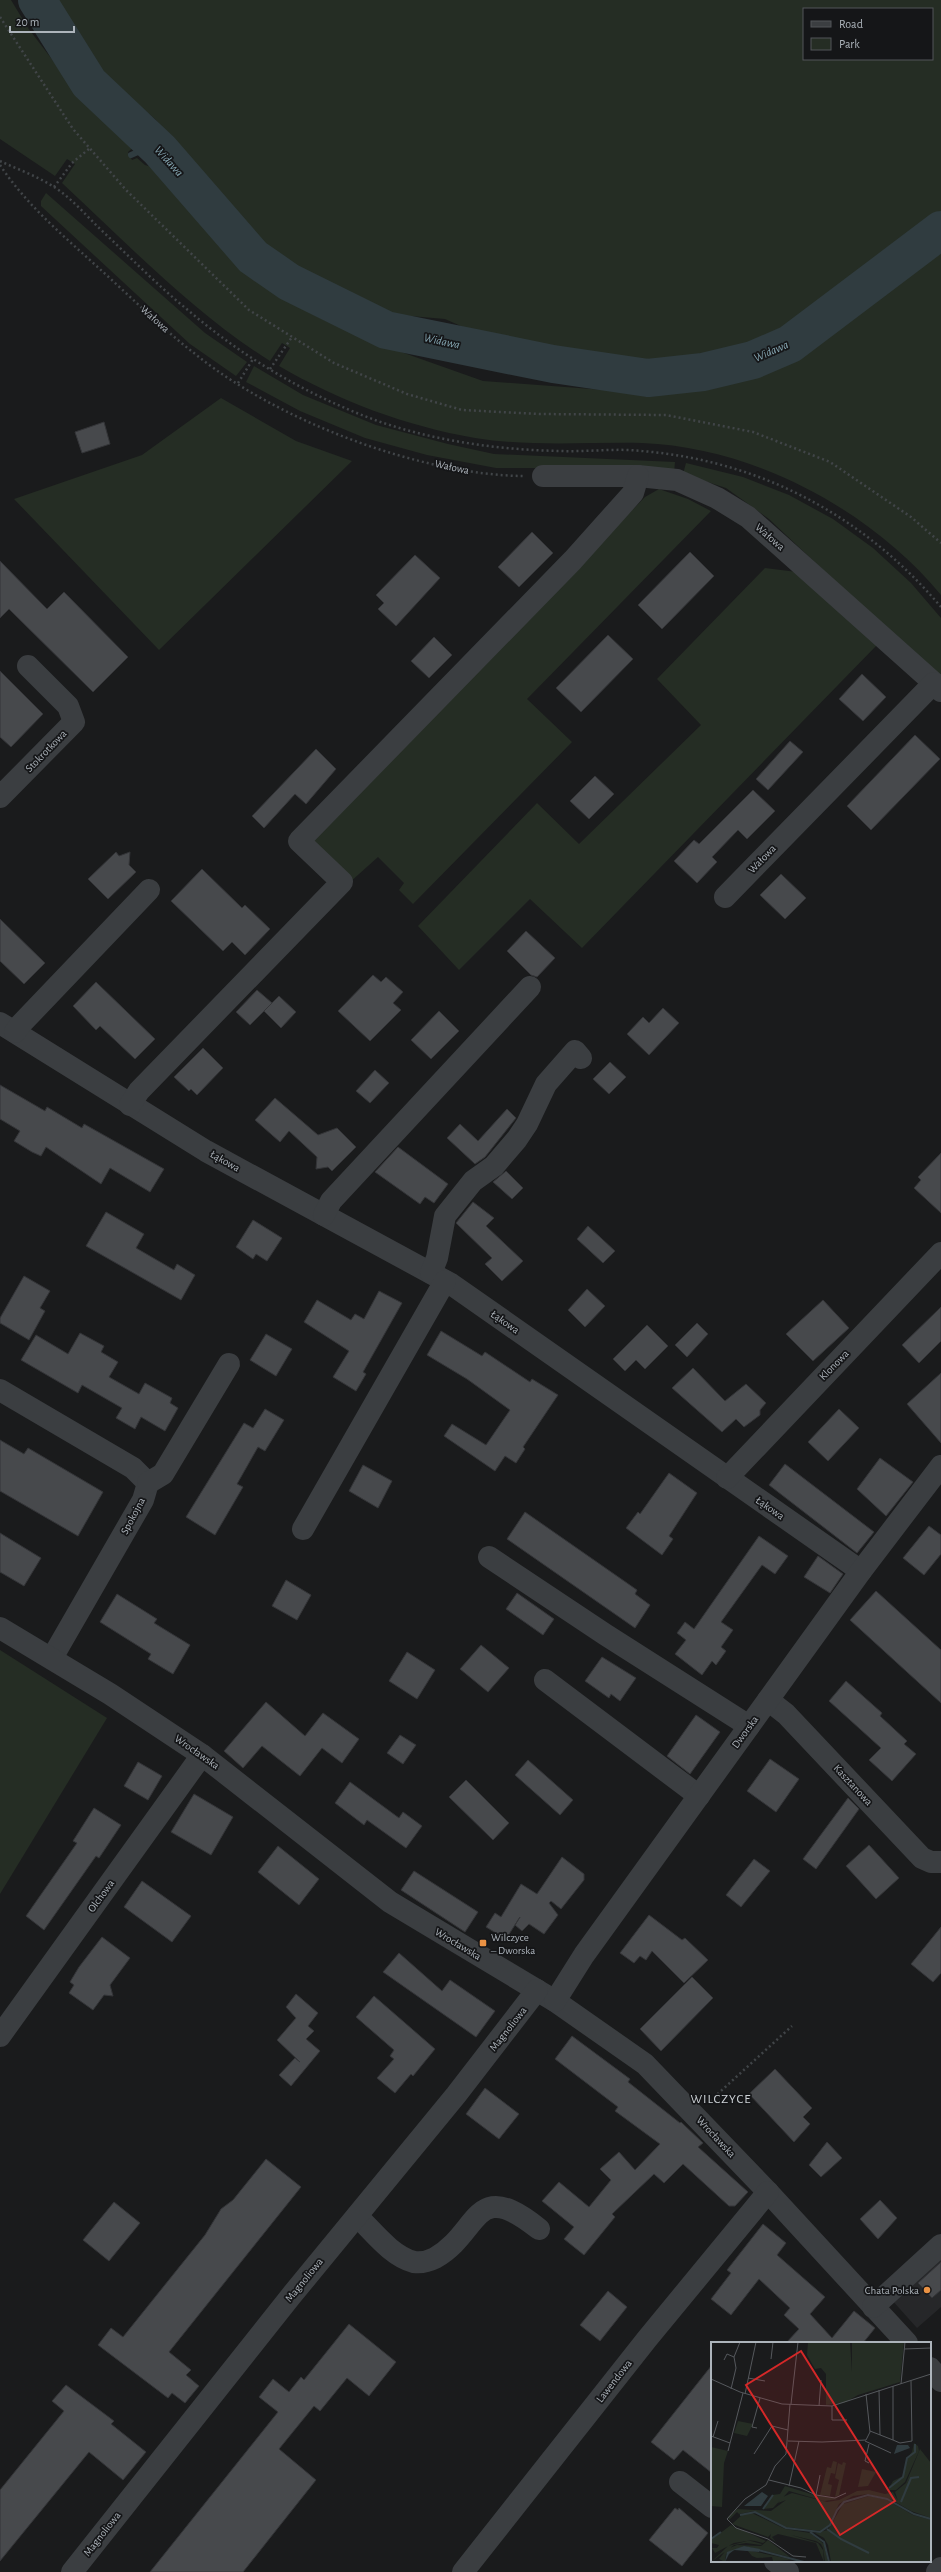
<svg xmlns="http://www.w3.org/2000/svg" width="941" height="2572" viewBox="0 0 941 2572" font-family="'Alegreya Sans',sans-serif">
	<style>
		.built { fill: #262729 }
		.green { fill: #252d24; fill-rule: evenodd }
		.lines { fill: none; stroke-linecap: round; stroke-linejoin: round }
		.stream { stroke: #303c40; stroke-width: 6 }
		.river { stroke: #303c40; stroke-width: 38 }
		.building { fill: #47494c; stroke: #343538 }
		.path { stroke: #414548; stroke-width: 2.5; stroke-dasharray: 2 3; stroke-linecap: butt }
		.minor { stroke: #3b3e41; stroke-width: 22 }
		.poi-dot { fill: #ea9244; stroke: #151618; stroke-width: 1.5 }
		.labels { text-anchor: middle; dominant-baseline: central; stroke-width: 3.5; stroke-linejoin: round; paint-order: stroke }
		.street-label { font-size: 11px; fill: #adb4bb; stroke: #151618 }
		.poi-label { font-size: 11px; fill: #adb4bb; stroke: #151618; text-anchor: start }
		.water-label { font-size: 12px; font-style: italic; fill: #87a8b4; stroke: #151618 }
		.quarter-label { font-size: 13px; letter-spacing: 1px; fill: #ced3d7; stroke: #151618 }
		.inset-river { fill: none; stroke: #303c40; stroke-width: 2 }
		.inset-road { fill: none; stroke: #55585c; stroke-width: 1 }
		.view { fill: #d62828; fill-opacity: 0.15; stroke: #d62828; stroke-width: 2 }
		.inset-edge { fill: none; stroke: #adb4bb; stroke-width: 2 }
	</style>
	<rect width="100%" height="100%" fill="#1a1b1c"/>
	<path class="built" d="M941 2253V2307L917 2328 891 2299Z"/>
	<g class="green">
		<path d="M0 0H11L28 28 77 92 134 147 128 152 132 160 137 158 145 165 159 169 235 261 275 294 324 320 404 353 483 381 646 393 716 386 806 351 872 299 941 251V595C871 510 753 447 642 443 586 442 531 447 475 438 406 426 339 401 279 366L290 348 282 343 270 361C192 312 129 245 62 183L75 164 67 159 55 176 0 139Z"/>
		<path d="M55 0H941V212L926 219 835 292 779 331 718 357 665 365 506 346 445 319 387 314 340 295 282 265 155 119 102 73ZM804 9H932V59H804Z"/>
		<path d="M46 193 205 333 247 362 236 376 190 344 41 206V201Z"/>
		<path d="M254 366 303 395 376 425 448 444 494 454 675 462 674 473 608 468H496L427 455 365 438 300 411 246 382Z"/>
		<path d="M221 398 296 441 352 461 159 650 14 499 142 455Z"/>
		<path d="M686 463 743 477 789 495 833 519 873 548 911 583 941 618V681L769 519 726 488 683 474Z"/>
		<path d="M659 489 688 499 711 511 527 699 572 742 413 904 399 890 404 883 378 857 349 883 309 841 645 497Z"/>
		<path d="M765 568 797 572 877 645 582 948 530 899 459 970 418 926 537 803 579 844 701 725 657 679Z"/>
		<path d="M0 1650 107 1718 0 1894Z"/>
	</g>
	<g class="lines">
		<path class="stream" d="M131 155 154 145"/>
		<path class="river" d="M37 0 89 83 160 150 253 257 289 282 386 330 553 364 648 378 703 372 753 360 790 344 941 230"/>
	</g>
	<g class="building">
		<path d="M104 422 110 444 82 453 75 432Z"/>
		<path d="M532 532 553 553 519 587 498 567Z"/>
		<path d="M690 552 714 576 662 629 638 605Z"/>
		<path d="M415 555 440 578 396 626 378 609 384 603 376 595Z"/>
		<path d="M0 561 47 609 64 592 128 657 93 692 9 609 0 618Z"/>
		<path d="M608 635 633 659 581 712 556 688Z"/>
		<path d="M434 637 452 655 429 678 411 661Z"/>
		<path d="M0 671 43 714 11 747 0 737Z"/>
		<path d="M862 674 886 697 863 721 839 699Z"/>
		<path d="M915 735 940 759 871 830 847 806Z"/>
		<path d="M790 741 803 752 768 790 756 779Z"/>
		<path d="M316 749 336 769 306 804 295 794 264 828 252 816Z"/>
		<path d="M595 776 614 794 589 819 570 801Z"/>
		<path d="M753 790 775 811 747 839 738 830 712 857 717 862 697 883 674 861 694 840 699 844Z"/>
		<path d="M116 852 119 856 130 852 129 865 136 872 108 899 88 879Z"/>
		<path d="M202 869 242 908 245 905 270 929 245 955 232 942 223 951 171 901Z"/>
		<path d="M781 874 806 898 785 919 760 895Z"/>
		<path d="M0 919 45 963 24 984 0 961Z"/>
		<path d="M526 931 555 958 537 977 531 975 507 951Z"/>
		<path d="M373 975 381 982 386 977 403 992 393 1003 401 1010 370 1041 338 1011Z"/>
		<path d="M96 982 155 1039 135 1059 100 1026 96 1030 73 1006Z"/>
		<path d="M257 990 272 1003 250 1025 236 1012Z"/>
		<path d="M279 996 296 1012 281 1028 264 1011Z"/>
		<path d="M663 1008 679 1023 649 1055 627 1034 643 1017 649 1023Z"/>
		<path d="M439 1011 459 1031 431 1059 411 1040Z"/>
		<path d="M203 1048 223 1068 197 1095 191 1089 189 1091 174 1077Z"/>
		<path d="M610 1062 626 1077 609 1094 593 1079Z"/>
		<path d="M375 1070 389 1083 370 1103 356 1091Z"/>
		<path d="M0 1085 45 1111 47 1107 82 1128 84 1124 164 1169 150 1192 110 1168 101 1184 46 1147 41 1156 32 1152 14 1141 20 1131 0 1119Z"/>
		<path d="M275 1098 318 1135 337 1128 356 1147 332 1171 328 1167 316 1169 317 1157 289 1131 280 1142 255 1120Z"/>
		<path d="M507 1109 516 1118 485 1157 475 1164 447 1138 460 1124 478 1141Z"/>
		<path d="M398 1147 448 1184 434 1203 425 1197 420 1204 375 1172Z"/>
		<path d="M941 1153V1213L914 1188 921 1180 918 1177Z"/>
		<path d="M506 1171 523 1188 512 1199 493 1182Z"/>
		<path d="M473 1202 494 1218 486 1226 523 1261 502 1281 485 1264 492 1258 456 1223Z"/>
		<path d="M106 1212 144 1234 136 1248 174 1270 177 1264 195 1275 181 1300 86 1246Z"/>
		<path d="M253 1220 282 1238 267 1261 256 1254 253 1259 236 1247Z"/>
		<path d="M588 1226 615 1251 603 1263 577 1239Z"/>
		<path d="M24 1276 50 1291 40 1308 45 1311 29 1340 0 1323V1318Z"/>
		<path d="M587 1289 605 1306 585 1327 568 1310Z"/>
		<path d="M379 1291 402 1303 363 1372 366 1374 356 1391 333 1377 349 1351 304 1322 317 1300 351 1320 355 1314 364 1319Z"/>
		<path d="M823 1300 849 1328 813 1361 786 1334Z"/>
		<path d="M941 1307V1341L919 1363 902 1345Z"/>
		<path d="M697 1323 708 1334 687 1357 675 1345Z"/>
		<path d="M647 1325 668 1346 645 1369 636 1360 625 1371 613 1359Z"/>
		<path d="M441 1331 482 1356 485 1352 530 1382 532 1379 558 1395 523 1447 525 1449 516 1463 505 1456 495 1471 444 1436 452 1424 486 1445 510 1410 467 1379 427 1355Z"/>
		<path d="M80 1333 104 1346 101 1352 118 1362 109 1377 139 1394 145 1383 172 1398 170 1403 178 1408 165 1431 141 1417 135 1429 116 1418 122 1408 82 1385 78 1393 21 1360 36 1335 68 1354Z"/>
		<path d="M266 1334 292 1349 276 1376 250 1360Z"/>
		<path d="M693 1368 725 1401 746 1384 766 1403 760 1410V1415L744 1427 736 1419 722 1432 672 1388Z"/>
		<path d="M941 1373V1443L907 1404Z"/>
		<path d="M265 1409 284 1420 265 1451 258 1447 237 1484 243 1487 215 1535 186 1517 244 1423 253 1428Z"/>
		<path d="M839 1409 859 1428 828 1461 808 1442Z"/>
		<path d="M0 1440 24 1454 28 1448 103 1492 78 1536 0 1491Z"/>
		<path d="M880 1458 913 1482 886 1516 857 1489Z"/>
		<path d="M785 1464 874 1532 857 1553 769 1485Z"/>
		<path d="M363 1465 392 1481 378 1508 349 1491Z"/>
		<path d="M669 1473 697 1493 669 1536 673 1539 662 1555 626 1528 638 1512 640 1514Z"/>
		<path d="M525 1512 637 1590 635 1594 650 1605 635 1628 507 1539Z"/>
		<path d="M929 1526 941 1535V1554L924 1575 903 1558Z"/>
		<path d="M0 1533 41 1558 24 1586 0 1572Z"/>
		<path d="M759 1536 788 1556 775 1574 762 1565 721 1622 733 1630 721 1647 726 1651 716 1665 712 1661 702 1675 675 1654 686 1640 677 1633 685 1622 694 1629Z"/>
		<path d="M818 1556 843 1574 830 1593 804 1577Z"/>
		<path d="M286 1580 311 1595 297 1620 272 1606Z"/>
		<path d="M876 1591 941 1650V1703L850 1620Z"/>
		<path d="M517 1593 554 1619 543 1635 506 1609Z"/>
		<path d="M117 1594 157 1619 154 1623 190 1645 173 1674 148 1659 151 1654 100 1622Z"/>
		<path d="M481 1645 509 1668 488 1692 460 1669Z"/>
		<path d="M407 1652 435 1670 417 1699 389 1681Z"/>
		<path d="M602 1657 636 1678 620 1701 611 1694 609 1698 585 1681Z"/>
		<path d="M846 1681 882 1713 880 1716 907 1741 904 1744 916 1754 892 1781 869 1760 881 1748 829 1701Z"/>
		<path d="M266 1702 305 1736 323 1713 359 1739 342 1763 322 1748 300 1776 262 1746 243 1768 224 1751Z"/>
		<path d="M696 1715 720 1732 690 1774 667 1756Z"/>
		<path d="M400 1735 416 1745 403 1764 387 1753Z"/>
		<path d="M770 1759 799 1779 776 1812 747 1791Z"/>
		<path d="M528 1760 573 1800 560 1815 515 1775Z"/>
		<path d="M138 1762 162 1776 148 1800 124 1786Z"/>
		<path d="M466 1780 509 1823 493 1840 449 1797Z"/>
		<path d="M350 1782 399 1818 403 1812 422 1826 406 1848 367 1820 364 1825 335 1803Z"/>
		<path d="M194 1794 233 1817 211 1855 171 1832Z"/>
		<path d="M848 1798 859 1809 816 1869 803 1859Z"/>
		<path d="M94 1808 121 1825 99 1858 96 1856 44 1930 26 1916 77 1843 73 1841Z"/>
		<path d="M869 1845 899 1878 876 1899 846 1866Z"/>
		<path d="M278 1846 319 1879 299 1905 258 1872Z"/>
		<path d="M562 1857 584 1874V1880L561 1909 551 1901 549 1903 558 1915 544 1934 529 1924 522 1931 515 1925 520 1917 506 1939 486 1927 495 1913 501 1917 521 1884 537 1894Z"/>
		<path d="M754 1859 770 1871 741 1907 726 1895Z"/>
		<path d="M414 1871 478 1912 465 1932 401 1890Z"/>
		<path d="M142 1881 191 1916 172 1942 124 1907Z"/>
		<path d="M649 1915 682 1940 685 1938 708 1960 684 1983 652 1951 646 1960 640 1956 634 1963 620 1953Z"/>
		<path d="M941 1927V1973L933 1982 911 1964Z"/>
		<path d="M102 1937 130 1958 110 1985 113 1996 104 1995 93 2010 69 1993 74 1985 70 1982 79 1967Z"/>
		<path d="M399 1953 442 1991 450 1980 495 2011 476 2037 383 1972Z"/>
		<path d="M692 1977 713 1998 661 2051 640 2029Z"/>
		<path d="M296 1994 318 2013 308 2026 314 2031 306 2039 320 2051 291 2086 279 2075 295 2058 300 2062 277 2040 296 2018 286 2007Z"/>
		<path d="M374 1996 435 2049 413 2076 411 2074 395 2093 377 2078 394 2059 390 2056 394 2050 356 2017Z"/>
		<path d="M572 2036 630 2079 628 2082 680 2123 681 2122 703 2143 698 2147 748 2192 735 2206H729L683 2164 664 2183 654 2174 612 2214 615 2217 584 2255 564 2239 574 2227 542 2201 559 2182 589 2207 611 2180 600 2169 619 2152 635 2170 660 2144 615 2111 618 2107 555 2059Z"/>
		<path d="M775 2069 812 2108 803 2117 810 2124 794 2142 749 2094Z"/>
		<path d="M485 2088 519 2114 499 2139 466 2114Z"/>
		<path d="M827 2142 842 2158 821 2177 809 2165Z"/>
		<path d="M266 2159 301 2187 169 2352 191 2370 186 2375 199 2386 185 2403 172 2393 168 2398 98 2345 111 2328 123 2337 205 2235 221 2209 233 2200Z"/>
		<path d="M880 2200 897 2218 878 2239 860 2219Z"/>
		<path d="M114 2202 140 2223 109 2261 83 2240Z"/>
		<path d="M763 2224 786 2243 777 2255 825 2297 810 2314 832 2338 854 2311 875 2328 863 2343H786L799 2329 784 2315 790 2308 759 2279 731 2315 711 2299 731 2273 727 2270Z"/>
		<path d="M941 2262V2290L932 2298 918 2283Z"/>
		<path d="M608 2291 627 2307 600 2341 580 2325Z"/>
		<path d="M349 2324 396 2362 369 2396 347 2378 320 2411 314 2406 279 2449 316 2480 243 2572H150L278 2412 259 2397 273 2379 289 2392 301 2377 304 2380Z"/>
		<path d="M712 2365V2473L683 2450 674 2460 651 2442Z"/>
		<path d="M66 2385 114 2421 111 2424 146 2452 123 2480 89 2452 0 2561V2490L64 2411 52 2401Z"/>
		<path d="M675 2508 678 2510 679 2508 708 2533 682 2566 649 2540Z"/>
	</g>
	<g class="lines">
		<g class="path">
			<path d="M0 17 73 129 126 190 249 310 334 363 407 394 462 410 540 414 666 415 753 432 830 462 911 517 941 543"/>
			<path d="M0 161C17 169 37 176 54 187 70 197 84 213 98 227 128 255 157 285 189 311 244 358 307 395 375 420 433 441 500 450 561 451 588 452 616 448 642 451 761 461 864 516 941 607"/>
			<path d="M0 165C27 206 66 238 102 271 134 300 165 331 199 357 279 421 421 475 523 476"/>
			<path d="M54 187 72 163 90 148"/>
			<path d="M270 369 292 337"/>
			<path d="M238 383 253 359"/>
			<path d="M710 2101 792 2026"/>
		</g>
		<g class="minor">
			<path d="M543 476H638L677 480 717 498 748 517 775 541 934 683"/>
			<path d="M0 797 74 722 68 706 28 666"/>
			<path d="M725 897 934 683 941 691"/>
			<path d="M0 1023 206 1151 451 1284 861 1571"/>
			<path d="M15 1032 20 1025 149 890"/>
			<path d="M130 1105 139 1091 342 882 299 841 573 560 633 493 638 476"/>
			<path d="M324 1215 331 1201 530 987"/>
			<path d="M431 1273 437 1258 445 1216 473 1181 494 1166 517 1139 527 1124 546 1084 575 1051 581 1058"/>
			<path d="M0 1390 133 1468 148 1483 143 1500 52 1658"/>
			<path d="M727 1478 941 1253"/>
			<path d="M148 1483 163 1474 229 1364"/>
			<path d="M303 1529 445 1281"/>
			<path d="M489 1557 606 1635 749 1726"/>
			<path d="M0 1628 110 1694 202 1755 390 1902 555 2001 645 2064 768 2192 907 2343"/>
			<path d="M545 1680 699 1796"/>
			<path d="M768 1700 786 1714 922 1858 931 1862H941"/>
			<path d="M555 2001 584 1955 861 1571 941 1466"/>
			<path d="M0 2036 202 1755"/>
			<path d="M357 2216C373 2231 391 2256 414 2262 421 2263 429 2261 435 2258 481 2232 473 2176 539 2229"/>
			<path d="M873 2307 941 2245"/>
			<path d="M930 2368 941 2381"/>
			<path d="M680 2482 712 2507"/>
			<path d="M775 2561 788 2572"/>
			<path d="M72 2572 291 2296 456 2095 537 1990"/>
			<path d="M463 2572 647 2339 768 2192"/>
			<path d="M937 2572 941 2568"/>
		</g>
	</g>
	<g class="poi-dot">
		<rect x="479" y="1939" width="8" height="8" rx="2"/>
		<circle cx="927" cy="2290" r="4"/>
	</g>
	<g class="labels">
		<g class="street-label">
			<text transform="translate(155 319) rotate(42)">Wałowa</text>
			<text transform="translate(452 467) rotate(12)">Wałowa</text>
			<text transform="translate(770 537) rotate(41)">Wałowa</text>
			<text transform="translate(46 751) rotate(-46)">Stokrotkowa</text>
			<text transform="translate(762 859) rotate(-46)">Wałowa</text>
			<text transform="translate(225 1161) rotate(29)">Łąkowa</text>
			<text transform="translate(505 1322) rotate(35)">Łąkowa</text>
			<text transform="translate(834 1365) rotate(-46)">Klonowa</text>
			<text transform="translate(770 1508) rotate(35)">Łąkowa</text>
			<text transform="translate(133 1516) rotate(-62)">Spokojna</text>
			<text transform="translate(745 1732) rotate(-54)">Dworska</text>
			<text transform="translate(197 1752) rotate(35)">Wrocławska</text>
			<text transform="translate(853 1785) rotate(47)">Kasztanowa</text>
			<text transform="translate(101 1896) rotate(-54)">Olchowa</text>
			<text transform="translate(458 1944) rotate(31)">Wrocławska</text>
			<text transform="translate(508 2029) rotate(-52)">Magnoliowa</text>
			<text transform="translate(716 2137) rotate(47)">Wrocławska</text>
			<text transform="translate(304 2280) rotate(-51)">Magnoliowa</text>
			<text transform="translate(614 2381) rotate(-52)">Lawendowa</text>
			<text transform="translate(102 2534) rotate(-52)">Magnoliowa</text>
		</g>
		<g class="poi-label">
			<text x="491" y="1937">Wilczyce<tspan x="491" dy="13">– Dworska</tspan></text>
			<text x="919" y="2290" text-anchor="end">Chata Polska</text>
		</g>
		<g class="water-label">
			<text transform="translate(169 161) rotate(48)">Widawa</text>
			<text transform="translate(442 341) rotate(12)">Widawa</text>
			<text transform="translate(771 351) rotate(-24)">Widawa</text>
		</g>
		<g class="quarter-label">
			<text x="721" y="2099">WILCZYCE</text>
		</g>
	</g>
	<g transform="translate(711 2342)">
		<rect width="220" height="220" fill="#1a1b1c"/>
		<path d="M97 0H139L141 30V0H193L189 40 147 53 133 61 115 63V32L110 26 104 27 96 13ZM27 79 42 82 36 94 23 91ZM203 101 207 104 208 109 194 140 185 148H177L182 139 192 134 196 116 201 110ZM0 105 17 109 13 121 11 165 0 164ZM209 107 220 121V176L200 169 181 158 157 152 142 154 128 162 117 185 110 189 75 185 43 169 28 172 26 170 18 178 17 175 26 167 60 169 75 158 67 161 72 155 81 151 116 160 128 158 146 149 158 148 174 152 182 150 187 159 184 150 195 141ZM122 119 126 120 124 132 120 131 117 142 121 143 119 154 109 153 116 125 120 126ZM132 120 135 121 128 153 124 155 128 138 124 136 127 121 131 123ZM151 127 165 130 157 144 147 145ZM74 144 100 152 127 157 113 159 78 149 62 166 52 167 61 153 69 152ZM158 154 176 158 202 173 220 178V220H120L117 203 113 196 104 191 117 188 132 162ZM41 171 74 187 99 191 113 202 117 220H114L112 206 110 202 105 199 80 193 107 201 112 208 113 220 105 201 67 192 61 195 65 200 59 196 60 192 57 195 21 182 32 172ZM20 183 55 199 52 201 44 199 36 198 51 202 50 203 35 201 23 203 0 220 17 204 36 199 23 201 4 211 1 206H6L8 203 0 201V198ZM57 198 79 215 33 204 15 212 14 220 8 217 16 207 26 203 50 204ZM36 208 74 216 80 218 62 219 61 215 46 216 41 214Z" fill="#252d24"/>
		<path d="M186 103H197L199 106 183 112ZM51 150 57 154 50 164H33ZM33 204 49 207 48 210 23 208 18 212 14 220 16 210Z" fill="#303c40"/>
		<path class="inset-river" d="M178 146 192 135 196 116 204 110V102M190 160 200 136 208 135M52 167 62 153M29 173 44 170 75 186 109 190 119 183 126 168 133 160 157 153 176 157 203 172 220 177M116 187 130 197 158 211M99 190 113 200 118 220M0 197 10 190M47 208 93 220"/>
		<path class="inset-road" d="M193 7 220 6M60 17 62 0M13 18 16 12 23 15M37 36 54 39M0 37 29 50 71 62 121 64 220 32M190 42 194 0M20 47 25 26 23 15 29 0M168 48 169 93M34 52 45 0M79 62 75 112 64 124 55 143 34 157 16 177 25 186 57 197 82 214M80 62 87 0M108 64 110 38M121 64V78H136M46 86 41 85 49 56M159 89 182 98V44M0 94 19 101M2 95 7 79M182 98 189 101 201 99 200 39M77 99 111 100 155 98 159 90 155 52M154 99 180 111M158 102 154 119 158 121M17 109 32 51M43 112 61 84 77 88M58 138 90 146 105 153 109 133M78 144 88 99M105 153 124 156 135 151M82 214 95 215M61 220H81"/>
		<path class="view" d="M90 9 184 159 129 193 35 43Z"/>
		<rect width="220" height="220" class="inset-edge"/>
	</g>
	<rect x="803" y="8" width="130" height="52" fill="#151618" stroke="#525559"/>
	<rect x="811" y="21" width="20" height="6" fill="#3b3e41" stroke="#525559"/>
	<text x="839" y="28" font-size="12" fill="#adb4bb">Road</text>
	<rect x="811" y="38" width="20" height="12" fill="#252d24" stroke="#525559"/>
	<text x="839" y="48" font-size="12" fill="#adb4bb">Park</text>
	<path d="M10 26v6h64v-6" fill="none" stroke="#adb4bb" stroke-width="2"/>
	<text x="16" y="26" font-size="12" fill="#adb4bb" stroke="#151618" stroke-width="3" paint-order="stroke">20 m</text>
</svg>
